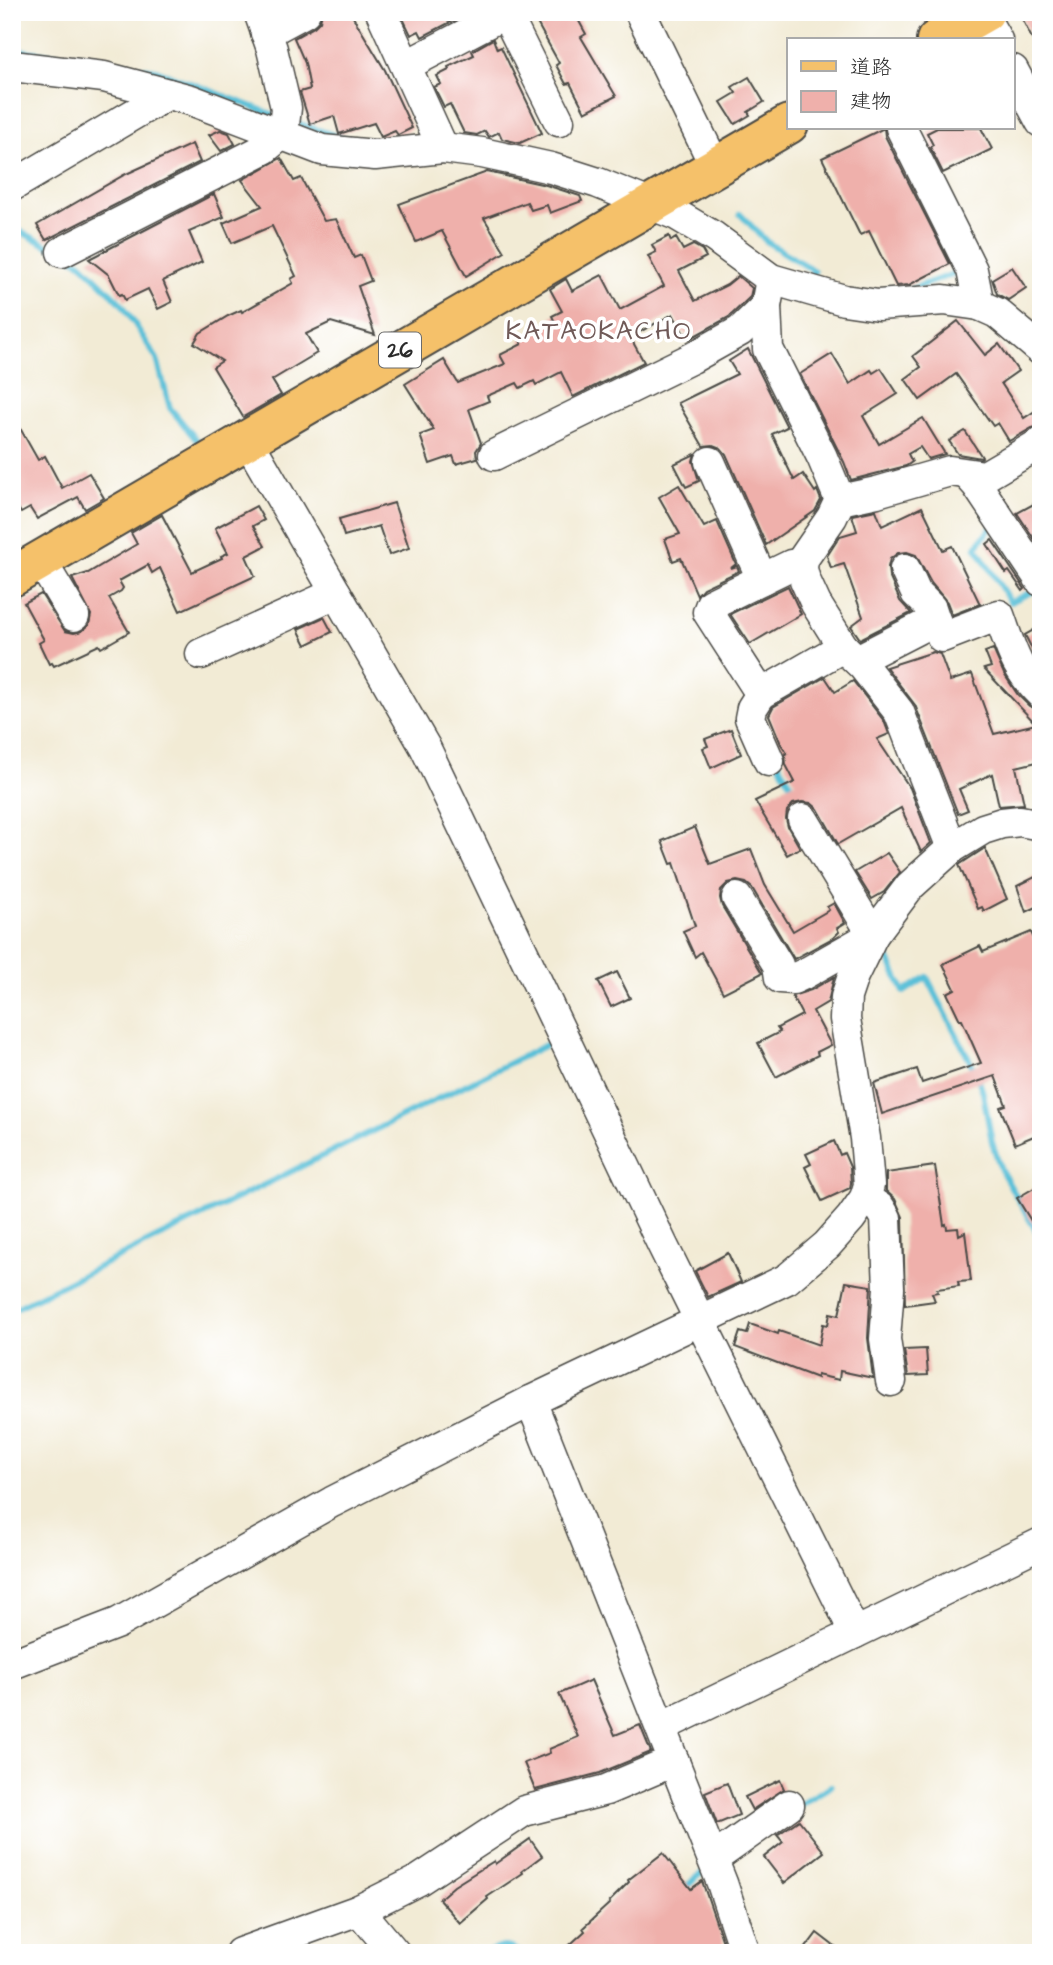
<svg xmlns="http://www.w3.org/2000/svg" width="1053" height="1965" viewBox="0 0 1053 1965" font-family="'Architects Daughter','Klee One',sans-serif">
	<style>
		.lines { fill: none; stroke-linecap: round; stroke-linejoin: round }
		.stream { stroke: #5ac0d8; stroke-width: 6 }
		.building { fill: #efb0ab }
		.minor-casing { stroke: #494844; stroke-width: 33 }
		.major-casing { stroke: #494844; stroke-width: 42 }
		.minor { stroke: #fff; stroke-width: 30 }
		.major { stroke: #f5c16b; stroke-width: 38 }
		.labels { text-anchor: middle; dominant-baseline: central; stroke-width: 7; stroke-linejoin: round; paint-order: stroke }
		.shield { fill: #fff; stroke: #6b6b6b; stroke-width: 2 }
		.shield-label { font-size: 21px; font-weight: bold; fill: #2b2b2b }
		.quarter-label { font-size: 26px; letter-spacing: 2px; fill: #705a58; stroke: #fff }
	</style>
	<rect width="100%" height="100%" fill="#fff"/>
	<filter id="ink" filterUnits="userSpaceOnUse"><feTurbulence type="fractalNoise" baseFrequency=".0143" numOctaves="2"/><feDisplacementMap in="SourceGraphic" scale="14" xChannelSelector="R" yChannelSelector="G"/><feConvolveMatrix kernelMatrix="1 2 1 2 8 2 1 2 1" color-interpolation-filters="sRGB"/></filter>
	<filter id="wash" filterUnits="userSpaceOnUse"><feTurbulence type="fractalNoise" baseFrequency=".00686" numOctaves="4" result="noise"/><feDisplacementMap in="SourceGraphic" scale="28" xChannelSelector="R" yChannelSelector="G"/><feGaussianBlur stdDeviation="1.57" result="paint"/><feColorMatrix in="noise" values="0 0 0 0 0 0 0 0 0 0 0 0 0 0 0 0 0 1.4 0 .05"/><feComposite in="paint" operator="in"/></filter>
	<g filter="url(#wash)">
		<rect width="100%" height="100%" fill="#f2ebd5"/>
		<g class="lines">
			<g class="stream">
				<path d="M12 49 156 70 277 116"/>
				<path d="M294 122 343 138"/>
				<path d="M740 214 767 242 814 271 809 281"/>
				<path d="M12 227 54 249"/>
				<path d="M70 257 81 263 122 304 157 359 170 408 205 450"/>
				<path d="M909 290 961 271"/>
				<path d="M993 525 976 547 1010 602 1036 590"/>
				<path d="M779 763 806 812"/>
				<path d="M881 942 904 992 927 977 977 1075 983 1093 992 1142 1001 1170 1041 1239"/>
				<path d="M12 1310 552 1042 550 1038"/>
				<path d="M798 1806 831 1786"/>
				<path d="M682 1890 706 1870"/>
				<path d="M487 1953C501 1946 506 1944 520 1953"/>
			</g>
		</g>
		<g id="blocks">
			<g class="building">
				<path d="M322 12H350L385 70 412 128 398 135 395 131 381 137 374 123 339 134 334 116 310 124 300 92 310 89 305 63 294 38 314 27 320 21Z"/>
				<path d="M400 12H470L422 37 419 31 411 35Z"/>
				<path d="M531 12H574L586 34 581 37 616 96 585 112 570 83 566 84 556 65 559 63Z"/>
				<path d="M1032 12H1041V56L1021 17Z"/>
				<path d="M493 39 497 49 501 47 542 133 520 143 502 139 499 132 489 137 485 131 477 135 464 133 450 104 444 107 434 87 441 84 437 76 449 70 448 67 474 55 472 51Z"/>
				<path d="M749 77 764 102 748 112 750 115 735 124 721 102 736 93 732 87Z"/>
				<path d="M884 128 885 136 950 264 909 285 896 286 869 231 860 235 822 158Z"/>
				<path d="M937 128H981L992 149 943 173 930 147 933 145 927 133Z"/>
				<path d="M220 130 229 133 235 144 221 151 209 135Z"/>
				<path d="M192 144 200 162 46 240 37 225 124 175Z"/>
				<path d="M281 158 294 181 301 178 324 221 336 219 354 258 361 255 371 281 358 286 375 335 331 322 306 334 317 353 272 380 281 395 243 417 213 367 222 361 194 343 200 333 228 316 241 310 242 312 293 283 291 279 296 276 272 226 232 243 223 223 262 206 242 180Z"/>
				<path d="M487 172 546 185 580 196 582 201 550 213 547 205 531 210 527 202 484 218 505 252 466 276 442 231 416 242 399 204Z"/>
				<path d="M214 194 224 217 189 232 202 262 163 281 172 302 158 309 148 289 125 300 122 294 119 295 109 275 89 259Z"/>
				<path d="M669 236 671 241 676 238 683 250 693 245 702 250 706 257 679 271 695 301 727 285 738 276 752 288 750 297 729 317 689 339 686 333 684 334 673 314 630 337 644 362 573 397 561 372 536 385 534 381 520 388 517 383 487 396 489 401 469 409 481 443 476 451 477 458 456 464 453 456 430 464 420 435 434 430 405 384 444 360 458 383 505 364 500 355 522 344 520 340 555 322 552 316 562 311 550 289 566 279 572 291 602 275 620 310 664 286 648 256 656 252 652 245Z"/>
				<path d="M1012 267 1026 288 1008 300 997 294 992 279Z"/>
				<path d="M958 321 985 355 999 344 1018 371 1001 383 1024 418 1041 407V426L1032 428 1009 441 998 423 993 426 956 374 920 400 905 379 921 367 913 356Z"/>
				<path d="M748 349 787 427 772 434 794 480 803 474 815 492 817 490 821 500 815 511 766 545 726 454 721 448 713 445 703 446 678 403 737 374 729 361Z"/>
				<path d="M832 354 850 384 871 370 873 373 881 368 898 394 863 416 879 444 923 418 945 454 928 459 920 447 908 454 912 462 906 466 851 480 844 462 800 374Z"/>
				<path d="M12 414 38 460 45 456 62 488 89 473 104 498 85 509 78 497 37 519 30 508 21 513 12 498Z"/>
				<path d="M965 431 982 457 981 458 958 454 949 441Z"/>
				<path d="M695 454 693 461 699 481 686 487 674 464Z"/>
				<path d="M679 485 704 527 717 521 736 564 731 568 737 566 739 571 703 588 697 595 681 558 673 561 665 539 680 534 659 497Z"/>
				<path d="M1041 500V549L1017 513Z"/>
				<path d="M394 503 409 548 389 555 379 526 344 536 339 519Z"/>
				<path d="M256 506 264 520 253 526 265 546 246 556 255 576 180 611 160 568 152 573 148 565 119 581 123 588 121 591 109 598 129 632 101 648 99 645 54 666 52 663 49 664 39 643 44 640 24 603 41 594 65 631 74 633 82 631 89 625 91 615 72 578 88 573 137 544 131 533 162 515 192 572 222 558 221 556 228 553 215 528Z"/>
				<path d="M922 507 943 550 952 546 980 604 952 615 947 602 931 583 916 555 907 552 898 553 890 559 888 567 889 576 900 601 911 613 860 639 851 626 863 617 844 564 831 568 827 556 840 536 857 531 852 515 876 510 882 526Z"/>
				<path d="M992 540 1025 589 1023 591 1009 571 1006 573 987 544Z"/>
				<path d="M788 586 801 614 750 644 730 614Z"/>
				<path d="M324 617 332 632 306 645 298 629Z"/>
				<path d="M1041 626V667L1025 635Z"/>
				<path d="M993 649 1004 674 1018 695 1029 706 1041 711V761L1016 767 1024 804 999 806 992 774 959 789 968 810 958 814 915 705 886 667 933 652 940 654 950 681 972 674 994 734 1036 724 984 669 991 667 985 652Z"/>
				<path d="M825 677 835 692 853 681 884 721 889 734 877 739 910 788 931 843 921 852 901 808 838 844 818 809 811 803 802 802 793 804 787 811 786 819 788 827 800 848 787 855 755 801 795 782 786 765 785 754 787 753 781 744 769 715 773 707Z"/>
				<path d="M731 729 741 754 711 768 703 748 708 746 705 739Z"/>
				<path d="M695 827 710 864 751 849 765 885 793 931 829 910 827 907 834 903 845 923 837 928 839 932 833 938 794 959 752 888 746 883 737 881 728 883 721 890 720 898 722 906 762 973 723 993 701 952 695 957 683 931 695 926 674 863 671 864 662 841Z"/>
				<path d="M985 848 1007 899 984 911 982 907 978 909 959 865Z"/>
				<path d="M887 853 900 872 884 892 872 899 855 872Z"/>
				<path d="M1041 874V905L1026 912 1017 886Z"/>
				<path d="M1031 932 1041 955V1133L1015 1144 1000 1107 1006 1105 995 1076 882 1114 874 1083 917 1069 922 1083 981 1063 962 1020H960L947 993 955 989 943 964 980 946 983 952Z"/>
				<path d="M617 972 630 998 611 1007 598 981Z"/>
				<path d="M834 977 828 1002 813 1011 831 1045 817 1052 818 1055 776 1077 758 1043 780 1032 777 1028 802 1015 792 996 811 990Z"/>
				<path d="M834 1141 840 1155 844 1153 850 1167 851 1183 850 1188 822 1201 805 1167 811 1164 806 1154Z"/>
				<path d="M935 1166 944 1225 946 1224 947 1229 958 1228 959 1235 965 1232 971 1281 958 1282 959 1286 937 1289 938 1292 932 1293 935 1301 905 1305 903 1217 895 1199 886 1191V1173Z"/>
				<path d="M1041 1184V1237L1017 1198Z"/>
				<path d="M728 1253 741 1282 708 1297 695 1271Z"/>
				<path d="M846 1282 871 1286 868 1338 873 1378 840 1371 839 1380 817 1375V1378L735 1347 740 1332 747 1334 750 1324 778 1334 779 1331 819 1345 823 1324 828 1325 830 1313 839 1315Z"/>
				<path d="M926 1349 928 1375 908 1376 904 1350Z"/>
				<path d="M591 1680 615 1735 640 1725 651 1752 600 1773 535 1790 524 1763 550 1753 549 1749 578 1737 559 1694Z"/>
				<path d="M780 1780 784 1789 752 1810 745 1797Z"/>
				<path d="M727 1783 739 1815 717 1824 705 1792Z"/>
				<path d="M799 1820 824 1852 784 1883 764 1857 783 1842 777 1835Z"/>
				<path d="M530 1839 542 1856 522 1871 523 1873 487 1897 488 1899 460 1923 439 1899 454 1886 494 1861 495 1864Z"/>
				<path d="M663 1853 691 1889 702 1881 726 1951 723 1953H561L585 1931 583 1928 610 1903 609 1902 629 1882 628 1880Z"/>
				<path d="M817 1933 843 1953H802Z"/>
			</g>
		</g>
	</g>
	<g filter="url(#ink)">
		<use href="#blocks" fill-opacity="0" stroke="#494844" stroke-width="2"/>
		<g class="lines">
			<defs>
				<g id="minor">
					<path d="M381 12 443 148"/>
					<path d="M505 12 559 121"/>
					<path d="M640 12 715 166"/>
					<path d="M982 14 997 40"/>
					<path d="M266 33 305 12"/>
					<path d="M407 65 506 13"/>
					<path d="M12 66 104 77 191 100 322 150 375 155 443 148 482 153 551 168 598 183 677 215 714 237 771 279 844 300 878 305 944 300 979 305 997 313 1041 350"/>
					<path d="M1013 70 1041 122"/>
					<path d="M901 128 972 270 979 305"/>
					<path d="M12 186 168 94"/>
					<path d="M62 252 264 149 283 133 286 108 272 49 259 12"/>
					<path d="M771 279 766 306 768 349 822 457 840 500 832 517 803 559 802 569 805 580 816 604 843 647 863 666 899 712 952 848"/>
					<path d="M247 439 425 747 663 1246 855 1633"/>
					<path d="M494 455 692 358 740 331 766 306"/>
					<path d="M710 462 762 579"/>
					<path d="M967 474 977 485 1041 581"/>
					<path d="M840 500 877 492 950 471 985 476 1041 443"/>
					<path d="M41 561 74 616"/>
					<path d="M802 564 791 565 711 604 708 612 761 694 843 647"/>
					<path d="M905 569 916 593 931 608 935 620"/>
					<path d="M201 654 336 593"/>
					<path d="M857 660 935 620 942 637 999 615C1011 648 1015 668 1041 694"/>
					<path d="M761 694 752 708 750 718 769 761"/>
					<path d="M737 898 778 965 780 978 793 979 804 974 873 935 803 819"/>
					<path d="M865 1198 880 1208 886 1218 889 1288 885 1339 891 1381"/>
					<path d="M531 1401 722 1883 745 1953"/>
					<path d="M12 1664 118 1623 332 1502 531 1401 787 1279 827 1245 851 1218 865 1198 869 1185 865 1138 845 1019 846 997 853 976 873 935 910 886 952 848 983 829 1002 823 1020 821 1041 825"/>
					<path d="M661 1727 1041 1543"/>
					<path d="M713 1859 789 1805"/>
					<path d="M359 1910 395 1953"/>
					<path d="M240 1953 359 1910 419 1880 524 1811 606 1790 674 1761"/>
				</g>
				<g id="major">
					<path d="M936 40 985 12"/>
					<path d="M12 577 789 124"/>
				</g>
			</defs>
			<use href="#minor" class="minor-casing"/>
			<use href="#major" class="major-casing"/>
			<use href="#minor" class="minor"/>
			<use href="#major" class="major"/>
		</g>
	</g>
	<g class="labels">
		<rect class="shield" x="379" y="332.5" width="42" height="35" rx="5"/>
		<g class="shield-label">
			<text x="400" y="350">26</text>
		</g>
		<g class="quarter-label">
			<text x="599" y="331">KATAOKACHO</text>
		</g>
	</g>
	<rect width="1053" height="1965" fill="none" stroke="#fff" stroke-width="42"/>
	<rect x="787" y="38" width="228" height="91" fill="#ffffff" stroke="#aaaaaa" stroke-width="2"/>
	<rect x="801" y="61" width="35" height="10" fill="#f5c16b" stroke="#aaaaaa" stroke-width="2"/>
	<text x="850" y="74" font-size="21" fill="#2b2b2b">道路</text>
	<rect x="801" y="91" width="35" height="21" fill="#efb0ab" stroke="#aaaaaa" stroke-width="2"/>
	<text x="850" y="108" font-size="21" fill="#2b2b2b">建物</text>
</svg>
